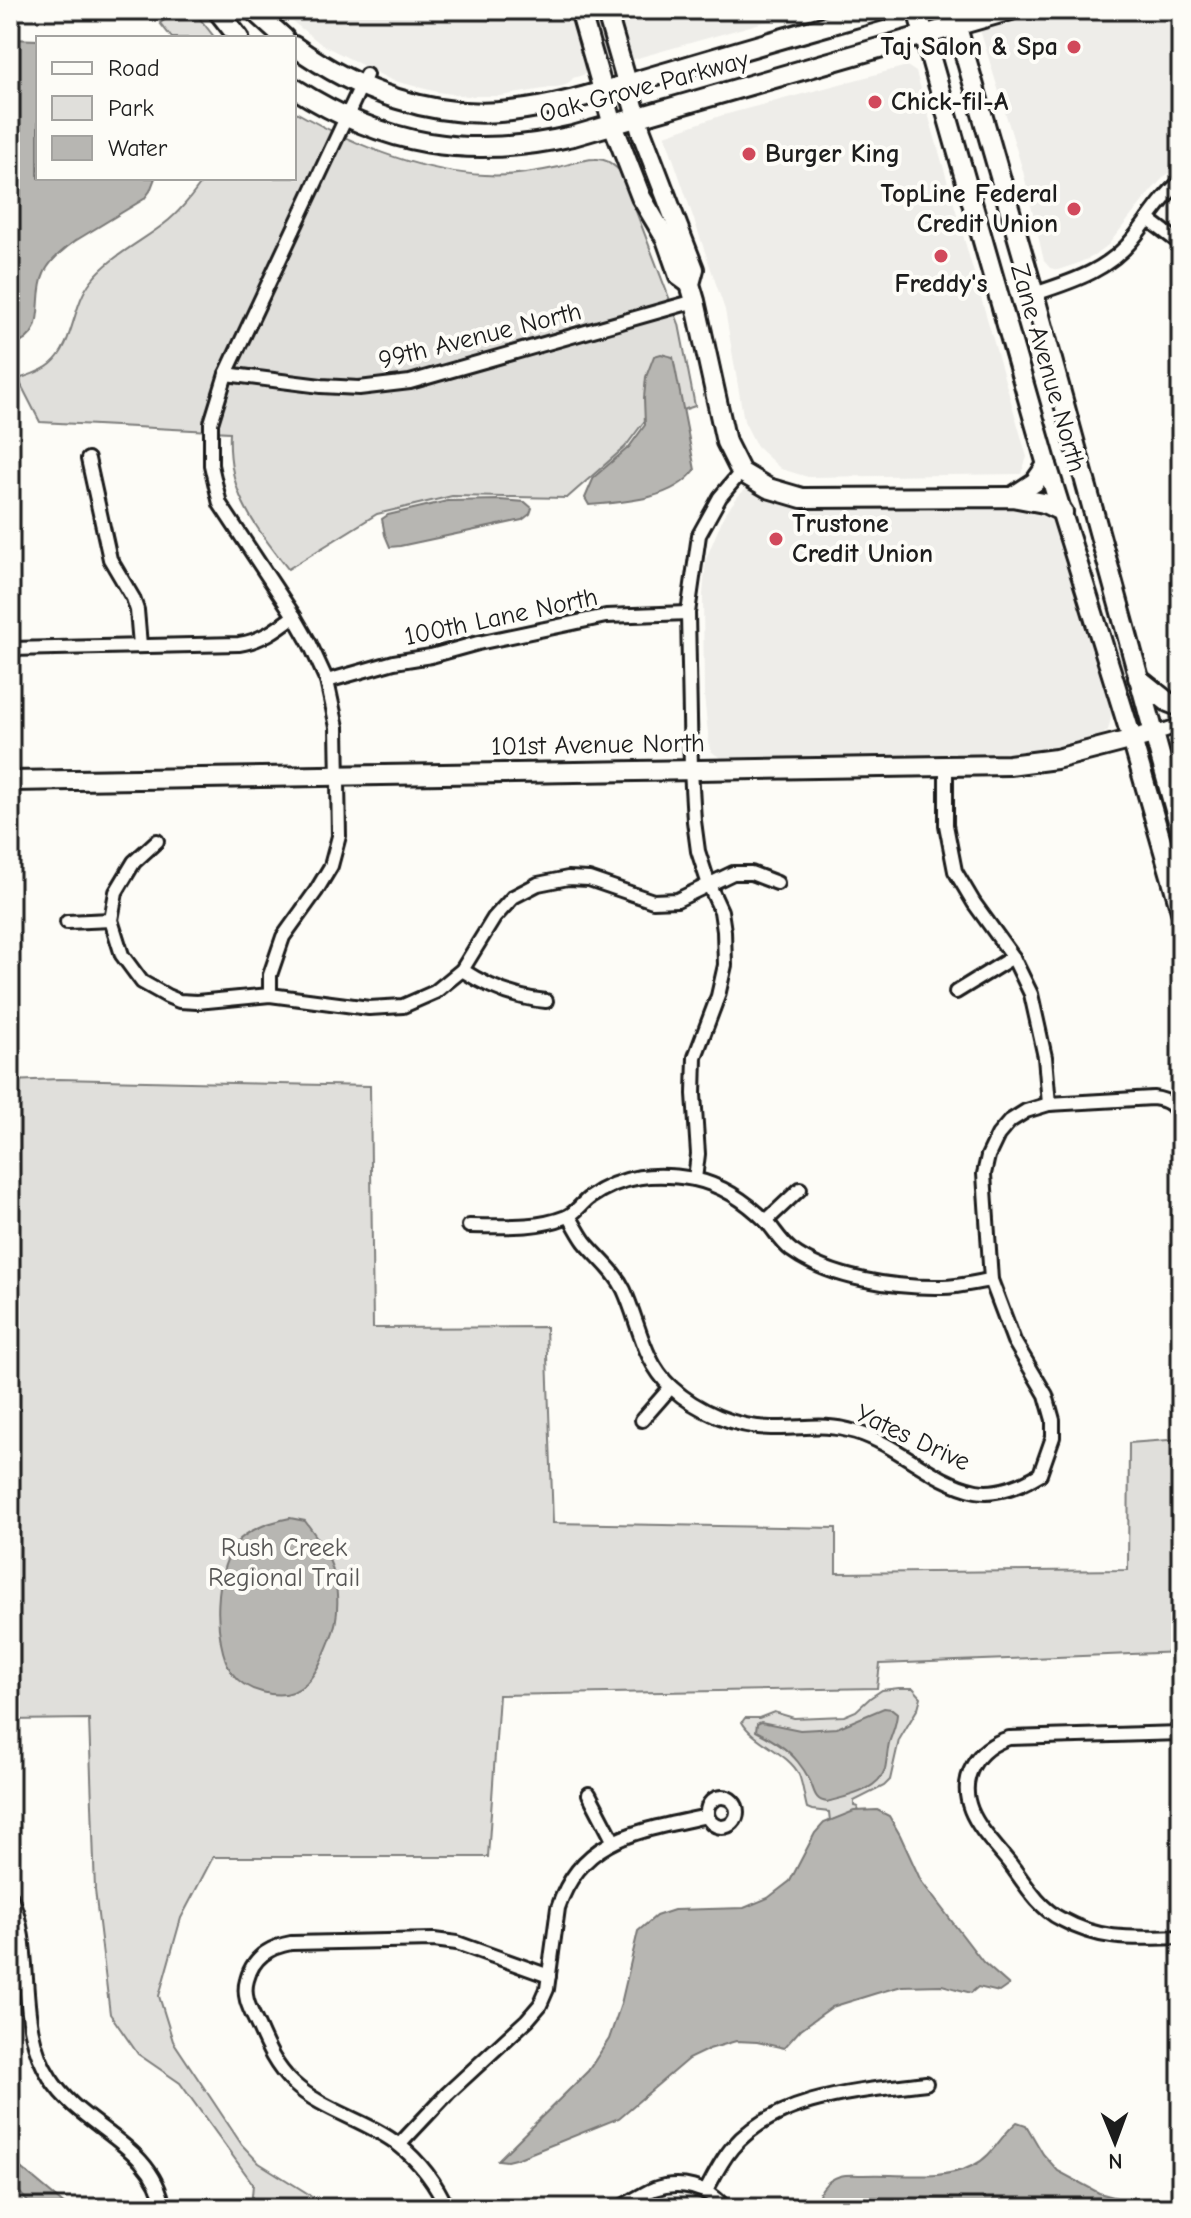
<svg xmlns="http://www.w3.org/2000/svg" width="1191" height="2218" viewBox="0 0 1191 2218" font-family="'Comic Neue',sans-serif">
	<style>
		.built { fill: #eeede9 }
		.green { fill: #e0dfdb; stroke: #7e7e7c; stroke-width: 2 }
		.water { fill: #b7b6b2; stroke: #797876; stroke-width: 2 }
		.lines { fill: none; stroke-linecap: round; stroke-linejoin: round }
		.street-casing { stroke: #1c1c1c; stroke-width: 18 }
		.secondary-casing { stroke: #1c1c1c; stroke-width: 24 }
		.street { stroke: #fdfcf7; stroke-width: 12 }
		.secondary { stroke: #fdfcf7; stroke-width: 18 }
		.poi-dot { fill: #d1495b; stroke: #fdfcf7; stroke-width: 3 }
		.labels { text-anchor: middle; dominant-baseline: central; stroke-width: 8; stroke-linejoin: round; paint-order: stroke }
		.poi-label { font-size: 26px; font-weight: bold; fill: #1c1c1c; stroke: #fdfcf7; text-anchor: start }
		.street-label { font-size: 26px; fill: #1c1c1c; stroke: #fdfcf7 }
		.park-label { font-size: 26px; fill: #575655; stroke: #fdfcf7 }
	</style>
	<rect width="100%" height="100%" fill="#fdfcf7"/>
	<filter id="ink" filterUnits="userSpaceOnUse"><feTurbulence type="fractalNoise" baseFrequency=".0125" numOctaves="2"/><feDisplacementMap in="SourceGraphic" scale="16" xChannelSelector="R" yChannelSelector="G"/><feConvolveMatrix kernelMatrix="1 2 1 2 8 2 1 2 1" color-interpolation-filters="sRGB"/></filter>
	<g filter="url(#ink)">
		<g class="built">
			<path d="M278 10H816L789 15 641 57 573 78 568 84 562 86 501 96H468L437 92 391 80 321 44Z"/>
			<path d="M974 10H1181V165L1165 176 1151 191 1108 245 1094 256 1076 264 1058 270 1050 268 1044 261 1023 171Z"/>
			<path d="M907 66 916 72 1027 457 1021 474 808 477 781 469 757 447 744 421 725 310 665 135 720 116Z"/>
			<path d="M745 490H752L774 502 806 508 1036 506 1052 515 1112 714 1108 730 1100 737 1055 748 992 754 722 758 716 755 711 751 709 743 704 696 703 595 706 559 724 515 739 495Z"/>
		</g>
		<g class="green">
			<path d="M180 10H193L215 38H172L160 23Z"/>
			<path d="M294 111C352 144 418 172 485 175 509 177 536 172 559 167 570 164 584 159 595 159 607 158 613 165 621 172L679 324 695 406 643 423 625 447 567 498 452 496 377 514 288 569C253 523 227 493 230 432L40 422 18 379C29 375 42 372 51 364 74 345 72 305 91 281 111 255 144 241 169 220 183 208 194 193 205 178H294Z"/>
			<path d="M59 1079 370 1086 373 1328 546 1327 553 1523 836 1528V1573L1128 1570 1129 1443 1181 1439V1652L880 1664 877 1688 499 1695 488 1857H213L181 1918 159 1996 173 2041 242 2145 259 2163 331 2208H251L253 2184 180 2083 138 2054 110 2014 95 1890 89 1719 10 1720V1081Z"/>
			<path d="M899 1688H913L921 1697 918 1708 899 1740 890 1780 884 1786 854 1801V1806L858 1807 857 1811 830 1821 829 1812 812 1810 807 1808C804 1797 803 1785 799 1775 790 1754 752 1741 742 1722L745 1718H759L774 1712 794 1718 844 1716 856 1711 870 1698 882 1690Z"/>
		</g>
		<g class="water">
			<path d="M10 39 38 40V178H155L150 191 144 199 75 241C64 249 49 261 44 274 32 299 50 334 13 346L16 352 15 355 10 354Z"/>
			<path d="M661 354 673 357 695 470C672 500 625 502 589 505L585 498 594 477 629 447 645 425 644 398 646 377 654 356Z"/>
			<path d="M500 500 525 502 532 508 530 514 522 520 400 546 390 547 385 535 382 519 388 515 447 501Z"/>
			<path d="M290 1518 305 1521C313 1532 323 1544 328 1557 339 1582 341 1615 330 1640 317 1673 303 1704 262 1692 250 1689 239 1683 232 1673 212 1643 213 1564 240 1539 254 1527 272 1522 290 1518Z"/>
			<path d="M884 1708 892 1709 897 1713C897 1724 892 1733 889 1743 887 1752 887 1760 885 1769 878 1791 847 1796 827 1802 813 1800 815 1790 809 1779 806 1773 802 1767 798 1762 787 1748 772 1739 756 1731L757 1724 761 1722 800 1730 837 1728Z"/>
			<path d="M877 1810 889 1816 900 1835 921 1881 983 1962 1009 1985 999 1992 978 1987 971 1993 942 1985 902 1986 877 1993 832 2007 801 2029 784 2048 757 2042 736 2041 709 2049 688 2059 619 2118 519 2158 507 2161 498 2160 588 2071 609 2039 621 2004 638 1931 656 1916 674 1910 744 1908 768 1898 790 1881 815 1833 824 1823 854 1811Z"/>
			<path d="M1017 2122 1026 2125 1043 2154 1058 2171 1099 2193 1121 2199H1144L1149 2202 1152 2208H814C818 2193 824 2181 840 2176 847 2174 857 2175 864 2175 900 2173 941 2182 974 2165 993 2156 1001 2135 1017 2122Z"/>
			<path d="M10 2159 66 2206 68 2208H33L10 2181Z"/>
		</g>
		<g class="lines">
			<defs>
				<g id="street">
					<path d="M1148 219 1181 244"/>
					<path d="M1034 294C1074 281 1110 270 1136 235 1151 216 1163 196 1181 181"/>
					<path d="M226 374 321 386 359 388 410 382 695 301"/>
					<path d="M88 459 110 559 133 598 137 610 140 645"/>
					<path d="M10 649 239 644C261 641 277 629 294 616"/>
					<path d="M327 681 394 662 431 656 478 643 592 619 606 616 688 613"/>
					<path d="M1153 734 1181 725"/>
					<path d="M946 765V825L955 871 974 903 1013 957 1031 994 1045 1057 1049 1104"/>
					<path d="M157 841 134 862 116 892 111 920 122 955 142 982 167 996 179 1001 197 1002 270 995 369 1008 403 1006 435 992 462 970 494 918 513 897 538 884 568 878 589 879 653 901 677 900 733 873H751L777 883"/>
					<path d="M67 922 111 920"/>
					<path d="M462 970C488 987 515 998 546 1001"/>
					<path d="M956 992 1013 957"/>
					<path d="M270 995V975L283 937 316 891 331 866 339 836 337 727 327 681 310 644 294 616 220 504 211 465V423L226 374 366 75"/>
					<path d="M695 1179 698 1154 694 1094 695 1057 718 996 725 965 724 931 721 911 709 885 698 851 694 821 691 770 688 613 699 535 720 497 741 472"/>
					<path d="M569 1216C575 1225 579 1234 585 1242 598 1258 615 1271 624 1290 639 1323 643 1361 671 1387 698 1412 736 1427 771 1428 804 1429 823 1422 856 1432 899 1445 932 1482 976 1491 997 1495 1022 1485 1040 1474L1053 1437V1420L1046 1395 1014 1341 991 1280 984 1174 988 1156 998 1135 1010 1121 1026 1111 1049 1104 1153 1098C1169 1100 1175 1105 1181 1120"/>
					<path d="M766 1221 800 1189"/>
					<path d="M469 1226C500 1226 536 1229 566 1217 575 1214 581 1204 589 1198 621 1175 656 1172 694 1179 722 1185 747 1202 767 1222 775 1231 781 1242 791 1250 830 1279 896 1288 943 1287 959 1287 976 1282 991 1280"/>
					<path d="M642 1420 671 1387"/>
					<path d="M1181 1733 1009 1738C977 1748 958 1777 971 1810 979 1830 998 1848 1011 1865 1025 1884 1039 1908 1061 1919 1103 1942 1135 1938 1181 1937"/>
					<path d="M589 1794 613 1840"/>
					<circle cx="722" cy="1812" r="15"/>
					<path d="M10 1895C37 1954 14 2023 50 2078 82 2129 153 2143 164 2208"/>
					<path d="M399 2145 448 2093 527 2020 540 2005 547 1989 558 1908C582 1835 642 1831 707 1816"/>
					<path d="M706 2191C714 2176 721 2161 732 2148 777 2095 862 2091 926 2083"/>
					<path d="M447 2208C436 2183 420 2162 399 2145 367 2120 323 2111 293 2083 276 2067 267 2047 258 2026 251 2011 242 1997 247 1980 253 1957 269 1947 291 1943L434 1940 457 1943 549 1976"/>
					<path d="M619 2208C631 2202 642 2194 654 2189 680 2180 708 2187 725 2208"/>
				</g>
				<g id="secondary">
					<path d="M217 10 239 38"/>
					<path d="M253 10 284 38"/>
					<path d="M580 10 613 125 641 197 666 239 679 276 690 284"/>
					<path d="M606 10 641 131 694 269 690 284 695 301 726 442 741 472 768 488 802 498 1012 497 1044 503 1063 512"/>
					<path d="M917 10 1047 465 1132 739 1181 911"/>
					<path d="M952 10 1034 294 1181 832"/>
					<path d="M294 46C356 91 434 120 511 111 566 105 618 86 671 71 741 50 812 30 882 10"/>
					<path d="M294 88C384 146 469 160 573 136L1011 10"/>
					<path d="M1012 497 1035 482 1047 465"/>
					<path d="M1138 678 1168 702 1181 707"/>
					<path d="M10 781 1009 765 1056 759 1153 734"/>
				</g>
			</defs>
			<use href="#street" class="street-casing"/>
			<use href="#secondary" class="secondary-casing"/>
			<use href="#street" class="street"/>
			<use href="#secondary" class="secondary"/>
		</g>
	</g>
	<g class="poi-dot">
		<circle cx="1074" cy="47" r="8"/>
		<circle cx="875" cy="102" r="8"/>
		<circle cx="749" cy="154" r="8"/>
		<circle cx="1074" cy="209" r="8"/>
		<circle cx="941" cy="256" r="8"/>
		<circle cx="776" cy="539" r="8"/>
	</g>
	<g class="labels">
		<g class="poi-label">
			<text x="1058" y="47" text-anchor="end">Taj Salon &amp; Spa</text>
			<text x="891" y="102">Chick-fil-A</text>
			<text x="765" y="154">Burger King</text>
			<text x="1058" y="194" text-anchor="end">TopLine Federal<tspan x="1058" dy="30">Credit Union</tspan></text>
			<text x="941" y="284" text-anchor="middle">Freddy's</text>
			<text x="792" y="524">Trustone<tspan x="792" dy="30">Credit Union</tspan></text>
		</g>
		<g class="street-label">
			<text transform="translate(644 87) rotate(-15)">Oak Grove Parkway</text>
			<text transform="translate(480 336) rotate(-14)">99th Avenue North</text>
			<text transform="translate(1048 368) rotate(74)">Zane Avenue North</text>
			<text transform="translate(501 617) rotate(-12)">100th Lane North</text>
			<text transform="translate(598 745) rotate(-1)">101st Avenue North</text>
			<text transform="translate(913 1438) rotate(25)">Yates Drive</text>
		</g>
		<g class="park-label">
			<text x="284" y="1548">Rush Creek<tspan x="284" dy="30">Regional Trail</tspan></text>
		</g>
	</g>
	<rect width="1191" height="2218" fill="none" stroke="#fdfcf7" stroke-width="40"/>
	<rect x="20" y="20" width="1151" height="2178" fill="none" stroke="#1c1c1c" stroke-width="3" filter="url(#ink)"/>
	<rect x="36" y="36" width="260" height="144" fill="#fdfcf7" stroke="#a3a29f" stroke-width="2"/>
	<rect x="52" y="62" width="40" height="12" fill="#fdfcf7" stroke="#a3a29f" stroke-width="2"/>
	<text x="108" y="76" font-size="24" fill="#1c1c1c">Road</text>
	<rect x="52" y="96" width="40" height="24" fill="#e0dfdb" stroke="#a3a29f" stroke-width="2"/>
	<text x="108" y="116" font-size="24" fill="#1c1c1c">Park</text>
	<rect x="52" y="136" width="40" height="24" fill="#b7b6b2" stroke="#a3a29f" stroke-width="2"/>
	<text x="108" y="156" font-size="24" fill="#1c1c1c">Water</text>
	<g transform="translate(1115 2142) rotate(179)" stroke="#fdfcf7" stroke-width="6" paint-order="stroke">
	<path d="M0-6L14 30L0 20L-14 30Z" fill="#1c1c1c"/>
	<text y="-12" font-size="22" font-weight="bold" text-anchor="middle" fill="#1c1c1c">N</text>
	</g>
</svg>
